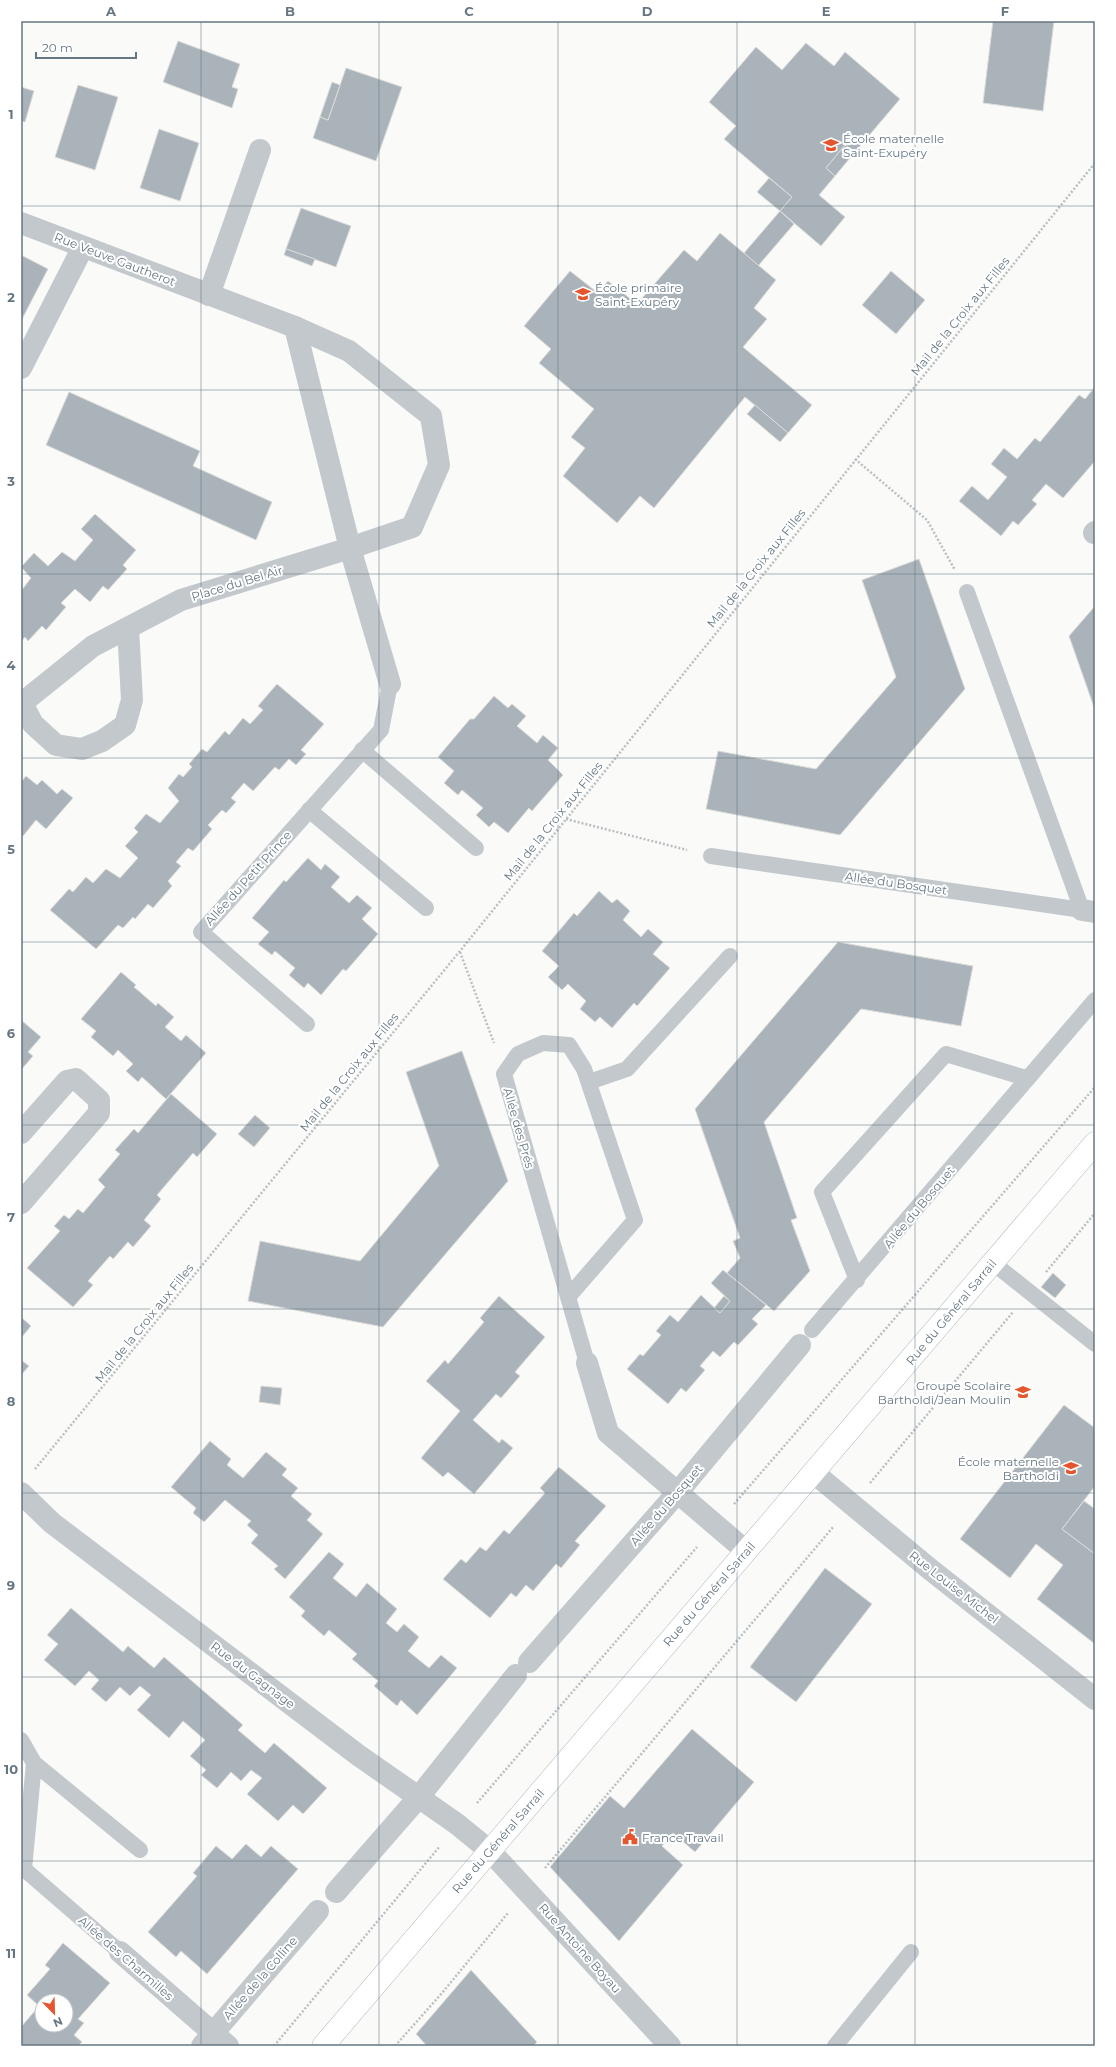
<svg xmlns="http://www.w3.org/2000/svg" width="1116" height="2067" viewBox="0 0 1116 2067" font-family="Montserrat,sans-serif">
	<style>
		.building { fill: #aab3b9; stroke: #dcdcda; fill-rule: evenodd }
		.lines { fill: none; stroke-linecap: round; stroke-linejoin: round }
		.secondary-casing { stroke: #b3babf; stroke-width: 23 }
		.path { stroke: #bbbfc2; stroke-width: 2.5; stroke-dasharray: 2 2; stroke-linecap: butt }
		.service { stroke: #c3c8cc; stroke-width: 16 }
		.minor { stroke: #c3c8cc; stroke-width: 22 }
		.secondary { stroke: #fff; stroke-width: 22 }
		.grid { fill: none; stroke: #657683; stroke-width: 1; stroke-opacity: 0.55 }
		.labels { text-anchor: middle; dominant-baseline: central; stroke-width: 4; stroke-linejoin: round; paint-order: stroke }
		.poi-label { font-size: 12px; fill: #657683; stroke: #fff; text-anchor: start }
		.street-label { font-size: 12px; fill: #657683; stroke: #fff }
		.neatline { fill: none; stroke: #657683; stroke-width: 1.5 }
		.grid-label { font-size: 13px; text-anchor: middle; font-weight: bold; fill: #657683 }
	</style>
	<rect width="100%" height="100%" fill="#fafaf8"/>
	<g class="building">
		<path d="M993 21H1054L1043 111 983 103Z"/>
		<path d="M178 41 240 64 232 87 238 89 232 108 163 82Z"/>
		<path d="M806 43 834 66 845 52 900 99 855 152 845 145 826 168 835 176 819 195 845 217 821 246 780 211 792 197 724 139 736 126 709 102 756 47 782 70Z"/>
		<path d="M346 68 402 87 376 161 313 138 320 117 328 120Z"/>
		<path d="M332 82 340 85 328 120 320 117Z"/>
		<path d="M78 85 118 97 95 170 55 157Z"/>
		<path d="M21 87 34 91 25 122 21 121Z"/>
		<path d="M159 129 199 143 180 201 140 188Z"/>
		<path d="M845 145 855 152 835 176 826 168Z"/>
		<path d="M769 178 792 197 780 211 757 192Z"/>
		<path d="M301 208 351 226 336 267 286 249Z"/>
		<path d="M780 211 794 224 758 266 744 253Z"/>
		<path d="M720 233 776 280 754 308 767 319 743 347 812 405 788 433 745 397 654 508 640 496 617 523 563 476 585 448 571 437 594 409 539 363 551 349 524 326 570 271 598 293 608 281 637 304 684 250 697 261Z"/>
		<path d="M286 249 315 259 312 266 284 255Z"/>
		<path d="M21 255 48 269 21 321Z"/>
		<path d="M891 271 925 300 896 334 862 305Z"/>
		<path d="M1095 387V461L1063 498 1046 484 1032 500 1037 504 1018 525 1013 521 1001 536 959 501 972 486 988 500 1007 477 991 464 1004 448 1017 459 1035 438 1040 442 1079 395 1085 399Z"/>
		<path d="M69 392 200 451 193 466 272 502 256 540 46 445Z"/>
		<path d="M755 405 788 433 780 442 747 414Z"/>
		<path d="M95 514 136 550 123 565 127 569 108 590 103 586 90 602 75 589 61 603 66 607 46 630 42 626 28 641 25 637 21 642V591L31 578 21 567 34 553 48 566 62 552 75 561 93 540 81 529Z"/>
		<path d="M919 559 965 689 840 835 706 809 718 751 816 769 896 677 862 580Z"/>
		<path d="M1095 606V710L1069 636Z"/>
		<path d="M277 684 324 724 301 750 306 754 296 765 289 759 279 770 275 767 253 791 244 783 231 798 236 802 226 813 222 810 208 825 212 829 193 851 188 848 176 862 181 866 168 881 172 886 153 908 148 904 135 919 133 917 123 928 118 925 96 949 50 910 69 889 73 892 86 877 93 883 106 869 120 878 138 858 125 846 138 832 134 828 146 814 160 823 179 801 168 788 179 774 183 777 192 767 189 764 202 749 207 752 225 731 229 735 243 718 250 724 263 710 258 706Z"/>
		<path d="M494 696 508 708 512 704 526 716 517 726 537 743 543 735 558 748 548 760 563 775 532 811 529 808 508 833 494 822 489 827 476 815 483 808 462 790 458 795 444 783 454 771 438 757 470 719H474Z"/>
		<path d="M26 776 37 785 42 780 57 794 62 789 73 798 46 829 36 820 23 836 21 835V780L22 781Z"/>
		<path d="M308 858 321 870 325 864 340 877 331 887 349 903 357 895 372 908 362 919 378 934 346 971 343 969 321 995 308 983 304 988 289 975 295 968 275 951 272 955 258 944 269 932 252 918 284 880 286 882Z"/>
		<path d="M599 891 612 903 617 899 630 911 623 920 641 937 648 929 663 942 653 954 670 968 637 1006 634 1003 612 1028 600 1017 595 1022 580 1009 586 1001 568 984 562 990 548 977 559 966 542 951 574 913 577 916Z"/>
		<path d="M838 942 973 966 961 1026 861 1009 764 1122 797 1218 791 1220 810 1271 774 1311 727 1273 740 1258 733 1241 740 1238 695 1109Z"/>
		<path d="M121 972 136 985 134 987 156 1006 158 1003 174 1017 165 1027 181 1041 186 1035 206 1053 166 1099 142 1077 138 1082 126 1071 133 1064 118 1050 113 1056 91 1037 96 1031 81 1019Z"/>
		<path d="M21 1020 41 1037 28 1052 33 1056 21 1070Z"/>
		<path d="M462 1051 508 1181 383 1327 248 1301 260 1241 360 1261 439 1166 406 1072Z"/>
		<path d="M171 1094 217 1134 197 1157 193 1153 157 1195 161 1199 144 1220 151 1226 133 1247 128 1242 113 1259 110 1256 88 1281 93 1285 73 1307 27 1268 60 1231 54 1226 64 1215 69 1219 78 1209 83 1213 105 1187 98 1180 120 1154 115 1150 134 1129 138 1133Z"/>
		<path d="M255 1115 270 1128 254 1147 238 1134Z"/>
		<path d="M723 1270 766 1305 752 1319 758 1324 738 1345 734 1342 720 1357 713 1351 700 1366 705 1370 686 1392 681 1388 668 1404 627 1369 640 1354 643 1356 661 1335 656 1331 670 1315 678 1322 701 1295 720 1313 730 1301 711 1283Z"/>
		<path d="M1053 1273 1066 1285 1055 1298 1041 1287Z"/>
		<path d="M499 1296 545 1337 515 1372 520 1376 501 1398 496 1394 473 1420 499 1443 502 1439 513 1448 474 1494 448 1472 443 1477 421 1458 460 1411 426 1381 445 1360 448 1364 484 1322 480 1318Z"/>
		<path d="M724 1296 730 1301 720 1313 714 1308Z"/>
		<path d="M21 1317 31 1326 21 1338Z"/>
		<path d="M21 1360 29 1366 21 1375Z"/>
		<path d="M261 1386 282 1388 280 1405 259 1402Z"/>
		<path d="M1064 1405 1095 1428V1486L1062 1529 1095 1554V1644L1037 1599 1063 1565 1036 1544 1010 1578 960 1539Z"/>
		<path d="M210 1441 231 1459 227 1465 243 1478 266 1452 287 1469 282 1475 298 1488 291 1496 312 1514 307 1520 323 1534 285 1579 274 1569 278 1566 251 1543 258 1535 247 1525 251 1521 225 1500 204 1522 193 1513 196 1508 171 1487Z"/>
		<path d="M559 1467 606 1506 575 1541 580 1545 561 1568 556 1564 533 1591 526 1585 516 1597 511 1593 490 1618 443 1579 461 1559 466 1563 480 1547 486 1551 504 1530 509 1534 545 1493 540 1488Z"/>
		<path d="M1084 1501 1095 1509V1554L1062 1529Z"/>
		<path d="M329 1552 344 1564 333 1578 356 1597 367 1583 397 1609 386 1623 397 1632 404 1624 419 1637 408 1651 429 1668 441 1655 457 1668 417 1715 401 1700 397 1706 374 1686 378 1681 352 1659 357 1654 329 1630 324 1636 301 1616 305 1611 289 1597Z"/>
		<path d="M825 1568 872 1604 796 1702 750 1667Z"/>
		<path d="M71 1608 123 1652 128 1646 154 1668 164 1657 243 1725 238 1730 265 1753 274 1743 327 1788 303 1814 293 1805 278 1821 247 1794 262 1778 251 1770 241 1781 231 1772 217 1788 201 1775 206 1770 190 1756 205 1740 183 1721 169 1738 137 1710 151 1695 140 1686 130 1696 120 1687 106 1702 91 1689 99 1680 89 1671 75 1686 44 1660 58 1644 47 1635Z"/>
		<path d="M692 1729 754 1782 695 1852 673 1833 662 1846 683 1865 619 1941 550 1867 610 1796 624 1808Z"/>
		<path d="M246 1844 261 1857 271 1846 298 1869 207 1974 181 1951 176 1957 148 1932 197 1876 193 1873 216 1846 232 1859Z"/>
		<path d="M63 1943 110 1983 78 2019 84 2023 74 2035 82 2042 78 2046H21V2027L39 2006 27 1995 50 1969 45 1965ZM42 2001H66V2025H42Z"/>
		<path d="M471 1970 537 2042 533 2046H427L416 2034Z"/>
	</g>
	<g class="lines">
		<defs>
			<path id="secondary" d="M323 2046 1095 1143"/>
		</defs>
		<use href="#secondary" class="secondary-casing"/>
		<g class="path">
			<path d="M855 459 927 520 955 570"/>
			<path d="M566 819 687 850"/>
			<path d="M460 952 494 1043"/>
			<path d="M1046 1272 1095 1213"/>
			<path d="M35 1469 460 951 1095 163"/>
			<path d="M870 1483 1013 1312"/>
			<path d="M734 1504 1095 1087"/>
			<path d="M477 1803 697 1547"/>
			<path d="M545 1868 834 1526"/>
			<path d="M274 2046 440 1846"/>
			<path d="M395 2046 442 1993 508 1913"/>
		</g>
		<g class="service">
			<path d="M362 750 476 848"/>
			<path d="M309 810 426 908"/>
			<path d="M711 856 1082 910 967 592"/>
			<path d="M307 1024 201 932 381 730 390 684"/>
			<path d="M589 1082 627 1069 730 956"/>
			<path d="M993 1263 1095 1344"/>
			<path d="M857 1280 822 1192 946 1054 1026 1078"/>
			<path d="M569 1296 635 1220 584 1069 569 1045 543 1043 518 1054 504 1074 587 1363"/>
			<path d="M812 1330 1095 1000"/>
			<path d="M21 1740 34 1763 24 1869 120 1952"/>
			<path d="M34 1763 140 1850"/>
			<path d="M835 2046 911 1952"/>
		</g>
		<g class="minor">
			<path d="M21 223 295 327 349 351 431 416 439 465 412 527 350 548 181 600 93 646 22 703 33 724 56 745 82 749 102 741 125 725 132 700 128 628"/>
			<path d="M209 295 260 150"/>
			<path d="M295 327 350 548 390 684"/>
			<path d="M21 368 83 247"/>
			<path d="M1094 533 1095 532"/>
			<path d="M1082 910 1095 912"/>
			<path d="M21 1133 67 1081 76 1079 99 1100V1113L21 1203"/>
			<path d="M587 1363 608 1433 746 1551"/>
			<path d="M814 1473 931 1570 1095 1699"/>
			<path d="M21 1493 52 1523 358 1755 457 1824 490 1851 670 2046"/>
			<path d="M529 1662 678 1492 800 1345"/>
			<path d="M336 1892 418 1798 516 1675"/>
			<path d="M120 1952 228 2046"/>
			<path d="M202 2046 318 1911"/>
		</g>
		<use href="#secondary" class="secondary"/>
	</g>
	<path class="grid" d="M201 21V2046M379 21V2046M558 21V2046M737 21V2046M915 21V2046M21 206H1095M21 390H1095M21 574H1095M21 758H1095M21 942H1095M21 1125H1095M21 1309H1095M21 1493H1095M21 1677H1095M21 1861H1095"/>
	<defs>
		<symbol id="school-bare" viewBox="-9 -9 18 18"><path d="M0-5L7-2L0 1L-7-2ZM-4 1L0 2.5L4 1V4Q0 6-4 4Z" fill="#e4572e" stroke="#fff" stroke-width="2.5" paint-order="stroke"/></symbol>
		<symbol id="civic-bare" viewBox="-9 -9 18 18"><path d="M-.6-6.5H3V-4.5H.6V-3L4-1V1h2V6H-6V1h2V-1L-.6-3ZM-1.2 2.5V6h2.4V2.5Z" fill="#e4572e" stroke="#fff" stroke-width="2.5" paint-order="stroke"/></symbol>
	</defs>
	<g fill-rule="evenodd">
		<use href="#school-bare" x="820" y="134" width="22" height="22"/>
		<use href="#school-bare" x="572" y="283" width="22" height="22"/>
		<use href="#school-bare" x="1012" y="1381" width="22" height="22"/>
		<use href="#school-bare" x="1060" y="1457" width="22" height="22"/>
		<use href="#civic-bare" x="619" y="1826" width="22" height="22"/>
	</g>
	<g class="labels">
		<g class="poi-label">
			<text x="843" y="138">École maternelle<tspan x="843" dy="14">Saint-Exupéry</tspan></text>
			<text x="595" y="287">École primaire<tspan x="595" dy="14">Saint-Exupéry</tspan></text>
			<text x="1011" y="1385" text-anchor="end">Groupe Scolaire<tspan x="1011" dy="14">Bartholdi/Jean Moulin</tspan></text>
			<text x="1059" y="1461" text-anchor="end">École maternelle<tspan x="1059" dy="14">Bartholdi</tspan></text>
			<text x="642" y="1837">France Travail</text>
		</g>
		<g class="street-label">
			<text transform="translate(115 259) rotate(21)">Rue Veuve Gautherot</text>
			<text transform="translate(960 316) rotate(-51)">Mail de la Croix aux Filles</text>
			<text transform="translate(756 568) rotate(-51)">Mail de la Croix aux Filles</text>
			<text transform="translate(237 583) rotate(-17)">Place du Bel Air</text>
			<text transform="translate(553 821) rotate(-51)">Mail de la Croix aux Filles</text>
			<text transform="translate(248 878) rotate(-48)">Allée du Petit Prince</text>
			<text transform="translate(896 883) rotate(8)">Allée du Bosquet</text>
			<text transform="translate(349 1072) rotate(-51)">Mail de la Croix aux Filles</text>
			<text transform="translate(519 1128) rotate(74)">Allée des Prés</text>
			<text transform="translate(919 1207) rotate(-50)">Allée du Bosquet</text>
			<text transform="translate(951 1312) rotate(-50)">Rue du Général Sarrail</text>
			<text transform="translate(144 1323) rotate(-51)">Mail de la Croix aux Filles</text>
			<text transform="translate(666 1505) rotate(-49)">Allée du Bosquet</text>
			<text transform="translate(954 1587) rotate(38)">Rue Louise Michel</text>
			<text transform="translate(709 1594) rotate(-49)">Rue du Général Sarrail</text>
			<text transform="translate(253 1675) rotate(37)">Rue du Gagnage</text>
			<text transform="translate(498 1841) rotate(-49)">Rue du Général Sarrail</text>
			<text transform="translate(580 1948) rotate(48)">Rue Antoine Boyau</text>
			<text transform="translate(126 1958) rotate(41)">Allée des Charmilles</text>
			<text transform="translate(260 1978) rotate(-49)">Allée de la Colline</text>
		</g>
	</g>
	<rect width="1116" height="2067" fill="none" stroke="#ffffff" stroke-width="44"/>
	<g transform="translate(54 2013) rotate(157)"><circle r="19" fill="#ffffff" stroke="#c1c8cd"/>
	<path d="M0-3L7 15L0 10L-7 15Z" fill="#e4572e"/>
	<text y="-6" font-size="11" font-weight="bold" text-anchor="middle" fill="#657683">N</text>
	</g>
	<path d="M36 52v6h100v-6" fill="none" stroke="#657683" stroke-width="2"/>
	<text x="42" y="52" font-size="12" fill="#657683" stroke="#ffffff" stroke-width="3" paint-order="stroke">20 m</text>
	<rect x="22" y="22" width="1072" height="2023" class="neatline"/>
	<g class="grid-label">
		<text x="111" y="16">A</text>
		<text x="290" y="16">B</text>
		<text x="469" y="16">C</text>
		<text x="647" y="16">D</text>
		<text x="826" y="16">E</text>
		<text x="1005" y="16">F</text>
		<text x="11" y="119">1</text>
		<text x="11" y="302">2</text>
		<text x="11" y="486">3</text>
		<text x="11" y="670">4</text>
		<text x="11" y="854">5</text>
		<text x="11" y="1038">6</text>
		<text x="11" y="1222">7</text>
		<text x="11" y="1406">8</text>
		<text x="11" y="1590">9</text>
		<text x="11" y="1774">10</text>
		<text x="11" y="1958">11</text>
	</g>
</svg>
